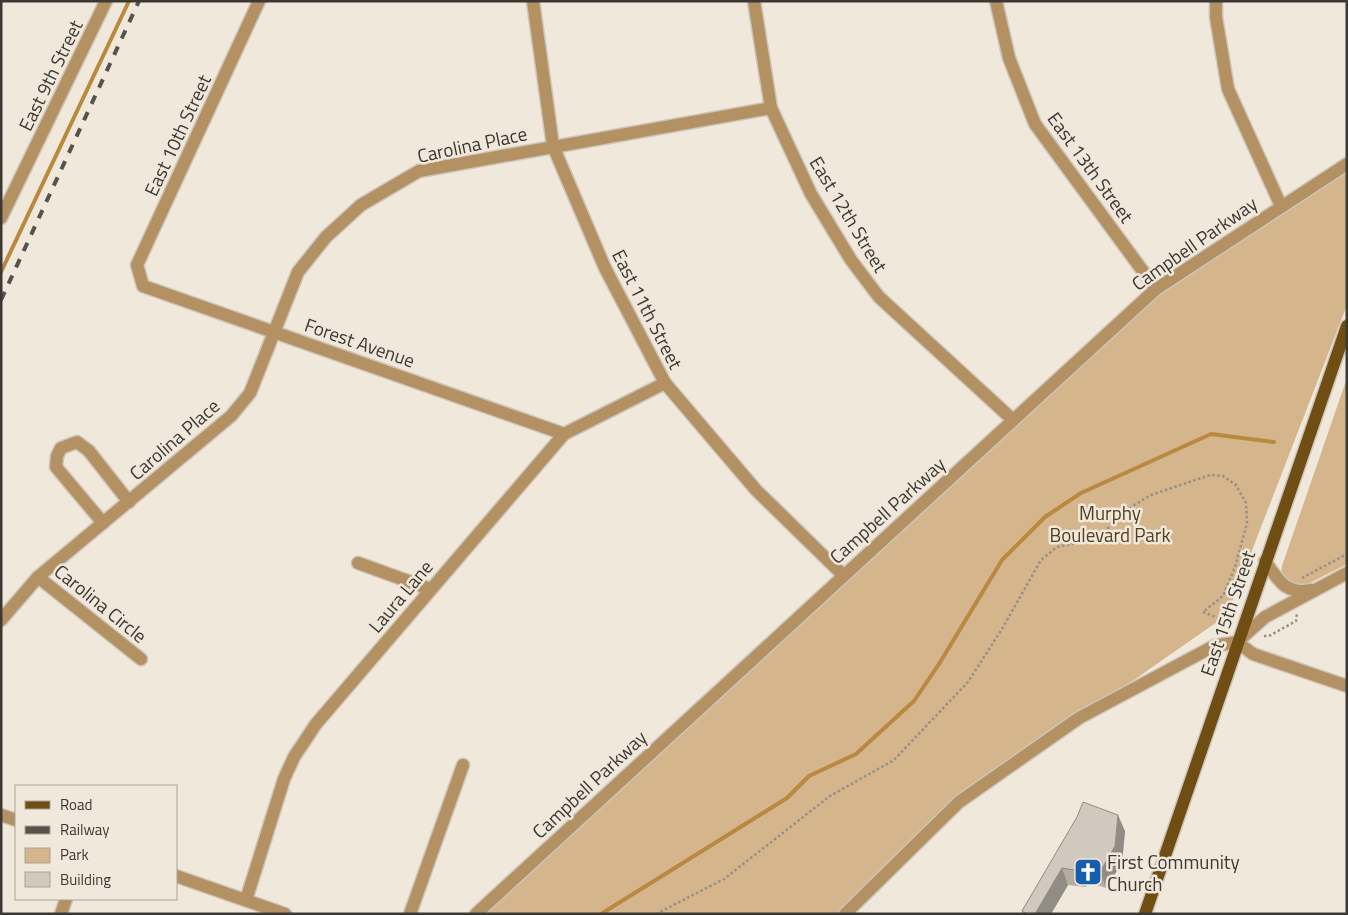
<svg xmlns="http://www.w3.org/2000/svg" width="1348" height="915" viewBox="0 0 1348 915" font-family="'Titillium Web',sans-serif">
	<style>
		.green { fill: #d4b58c }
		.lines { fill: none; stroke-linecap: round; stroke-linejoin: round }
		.stream { stroke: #b9893f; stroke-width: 4 }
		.minor-casing { stroke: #cdc5ba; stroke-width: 15 }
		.major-casing { stroke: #cdc5ba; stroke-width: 15 }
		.path { stroke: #968f87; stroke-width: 2.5; stroke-dasharray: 2.5 2.5; stroke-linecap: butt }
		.minor { stroke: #b39162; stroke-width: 12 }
		.major { stroke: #704d12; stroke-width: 12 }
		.rail { stroke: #57524c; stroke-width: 4; stroke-dasharray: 9 9; stroke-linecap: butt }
		.wall { fill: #b4ada3 }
		.shaded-wall { fill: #928d84 }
		.building { fill: #d1c9bd; stroke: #928d84 }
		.labels { text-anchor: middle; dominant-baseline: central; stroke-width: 5; stroke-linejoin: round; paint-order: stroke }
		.street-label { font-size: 19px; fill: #3c3833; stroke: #f1e8dc }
		.park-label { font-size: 19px; fill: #523d1d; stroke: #f1e8dc }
		.poi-label { font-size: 19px; fill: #3c3833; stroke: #f1e8dc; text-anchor: start }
	</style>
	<rect width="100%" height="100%" fill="#f1e8dc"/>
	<g class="green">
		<path d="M1347 164V305L1227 615 959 802 845 914H476L1156 289Z"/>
		<path d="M1347 378V564L1306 585 1298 586 1281 576 1282 566Z"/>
	</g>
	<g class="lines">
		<g class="stream">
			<path d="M1 272 129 1"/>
			<path d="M601 914 787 798 809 776 856 754 914 701 939 664 1002 560 1045 517 1081 493 1211 434 1274 442"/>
		</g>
		<defs>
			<g id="minor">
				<path d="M259 1 137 265 143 286 564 434"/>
				<path d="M533 1 553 146 605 268 665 383 756 490 843 575"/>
				<path d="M754 1 771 108 811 194 851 260 879 297 1013 420"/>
				<path d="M996 1 1009 58 1035 124 1156 289"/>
				<path d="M1216 1V17L1228 89 1281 206"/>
				<path d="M1 218 106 1"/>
				<path d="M103 523 56 467 57 456 61 448 77 442 89 451 129 502"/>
				<path d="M1265 561C1278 580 1286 595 1311 590"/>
				<path d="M358 563 430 589"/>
				<path d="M38 577 141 659"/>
				<path d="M1 620 38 577 231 416 250 393 298 272 326 237 361 205 419 171 771 108"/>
				<path d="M1237 642 1253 654 1347 686"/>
				<path d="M1 815 16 820"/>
				<path d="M176 876 285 914"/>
				<path d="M246 900 284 779 294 757 316 724 564 434 665 383"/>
				<path d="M61 914 66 899"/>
				<path d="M410 914 463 765"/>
				<path d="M476 914 1156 289 1347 164"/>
				<path d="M845 914 959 802 1079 718 1214 646 1237 642 1265 617 1347 573"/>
			</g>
			<path id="major" d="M1145 914 1347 326"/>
		</defs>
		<use href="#minor" class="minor-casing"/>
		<use href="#major" class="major-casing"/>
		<g class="path">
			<path d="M1302 578 1347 554"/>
			<path d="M1203 612 1224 620"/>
			<path d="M1264 636H1269L1296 621 1297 613"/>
			<path d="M656 914 724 879 830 796 894 760 968 682 1002 629 1041 560 1057 547 1096 539 1134 505 1151 495 1210 475 1223 476 1236 485 1246 503 1247 523 1235 567 1223 596 1203 612"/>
		</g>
		<use href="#minor" class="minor"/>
		<use href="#major" class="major"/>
		<path class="rail" d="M1 300 139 1"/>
	</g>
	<path class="wall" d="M1077 817 1125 831 1122 863 1106 888 1088 882 1086 887 1068 885 1051 914H1023L1022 911Z"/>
	<g class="shaded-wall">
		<path d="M1118 815 1125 831 1122 863 1106 888 1100 872Z"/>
		<path d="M1082 865 1088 882 1086 887 1079 871Z"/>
		<path d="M1062 868 1068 885 1051 914H1035Z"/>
	</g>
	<path class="building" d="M1083 802 1118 815 1115 846 1100 872 1082 865 1079 871 1062 868 1035 914H1027L1022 911 1077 817Z"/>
	<defs>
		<symbol id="church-square" viewBox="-11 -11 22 22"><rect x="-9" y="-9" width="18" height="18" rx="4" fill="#165dac" stroke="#f1e8dc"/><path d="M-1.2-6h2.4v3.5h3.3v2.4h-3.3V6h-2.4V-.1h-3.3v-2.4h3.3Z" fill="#fff"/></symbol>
	</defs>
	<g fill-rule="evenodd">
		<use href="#church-square" x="1072" y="856" width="32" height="32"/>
	</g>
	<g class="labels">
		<g class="street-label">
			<text transform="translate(50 75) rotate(-64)">East 9th Street</text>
			<text transform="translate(177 135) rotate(-65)">East 10th Street</text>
			<text transform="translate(472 144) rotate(-12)">Carolina Place</text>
			<text transform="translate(1091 167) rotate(54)">East 13th Street</text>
			<text transform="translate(849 214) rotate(59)">East 12th Street</text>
			<text transform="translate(1194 243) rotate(-35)">Campbell Parkway</text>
			<text transform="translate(648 309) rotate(63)">East 11th Street</text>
			<text transform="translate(360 342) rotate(19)">Forest Avenue</text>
			<text transform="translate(174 439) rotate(-41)">Carolina Place</text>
			<text transform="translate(887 510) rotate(-42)">Campbell Parkway</text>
			<text transform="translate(400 596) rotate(-50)">Laura Lane</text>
			<text transform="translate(101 603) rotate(39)">Carolina Circle</text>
			<text transform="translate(1227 613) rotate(-71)">East 15th Street</text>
			<text transform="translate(589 784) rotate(-43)">Campbell Parkway</text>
		</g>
		<g class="park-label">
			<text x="1110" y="512">Murphy<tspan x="1110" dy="22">Boulevard Park</tspan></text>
		</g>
		<g class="poi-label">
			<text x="1107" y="861">First Community<tspan x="1107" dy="22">Church</tspan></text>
		</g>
	</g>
	<rect width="1348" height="915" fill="none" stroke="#3c3833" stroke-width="5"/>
	<rect x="15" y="785" width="162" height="115" fill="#f1e8dc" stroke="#a9a298"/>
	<rect x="25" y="801" width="25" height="8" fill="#704d12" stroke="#a9a298"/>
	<text x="60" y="810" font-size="15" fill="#3c3833">Road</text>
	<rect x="25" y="826" width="25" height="8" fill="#57524c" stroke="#a9a298"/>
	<text x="60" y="835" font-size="15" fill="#3c3833">Railway</text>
	<rect x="25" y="848" width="25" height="15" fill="#d4b58c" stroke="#a9a298"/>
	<text x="60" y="860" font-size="15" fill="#3c3833">Park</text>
	<rect x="25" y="872" width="25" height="15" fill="#d1c9bd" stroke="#a9a298"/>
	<text x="60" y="885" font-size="15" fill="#3c3833">Building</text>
</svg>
